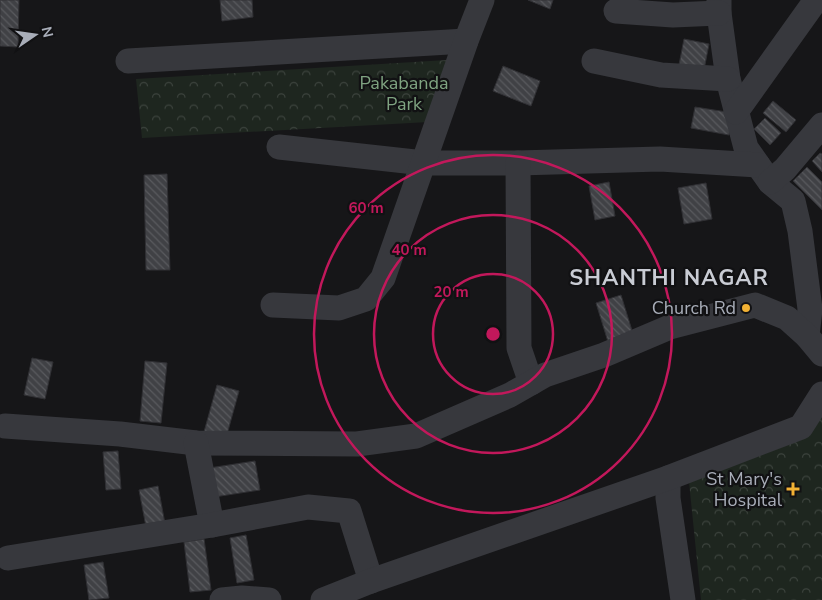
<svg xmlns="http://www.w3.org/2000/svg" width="822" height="600" viewBox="0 0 822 600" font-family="'Nunito Sans',sans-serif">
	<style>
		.forest { fill: url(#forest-crowns) }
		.building { fill: url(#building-back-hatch); stroke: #303034 }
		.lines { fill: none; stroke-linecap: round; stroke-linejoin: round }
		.minor { stroke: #37383d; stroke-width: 25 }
		.ring { fill: none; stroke: #c2185b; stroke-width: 2.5 }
		.poi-dot { fill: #f2b134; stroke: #111113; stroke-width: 2 }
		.labels { text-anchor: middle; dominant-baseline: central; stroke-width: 4.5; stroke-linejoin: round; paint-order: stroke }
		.park-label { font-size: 18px; fill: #7fa381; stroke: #111113 }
		.poi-label { font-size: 18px; fill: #a8adb8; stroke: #111113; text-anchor: end }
		.district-label { font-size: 22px; font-weight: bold; letter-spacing: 1px; fill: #c9ccd4; stroke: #111113 }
		.centre { fill: #c2185b; stroke: #111113; stroke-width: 2.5 }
		.ring-label { font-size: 15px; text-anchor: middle; font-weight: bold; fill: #c2185b; stroke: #111113; stroke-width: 4.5; stroke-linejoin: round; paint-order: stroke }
	</style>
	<defs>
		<pattern id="forest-crowns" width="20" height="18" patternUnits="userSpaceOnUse" patternTransform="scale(1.25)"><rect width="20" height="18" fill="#1e261f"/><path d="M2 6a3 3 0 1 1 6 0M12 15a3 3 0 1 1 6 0" fill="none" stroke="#3c433d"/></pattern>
		<pattern id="building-back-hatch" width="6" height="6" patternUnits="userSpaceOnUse" patternTransform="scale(1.25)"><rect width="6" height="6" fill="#404145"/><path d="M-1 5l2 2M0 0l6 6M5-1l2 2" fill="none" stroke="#595a5e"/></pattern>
	</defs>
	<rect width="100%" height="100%" fill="#161618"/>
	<g class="forest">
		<path d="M447 60 428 122 142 138 136 79Z"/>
		<path d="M822 398V600H701L688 472 801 428Z"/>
	</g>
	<g class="building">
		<path d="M0 0H19L18 47 0 46Z"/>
		<path d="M220 0H252L253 17 222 21Z"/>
		<path d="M528 0H553L550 9Z"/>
		<path d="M684 39 709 44 703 75 678 70Z"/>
		<path d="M503 66 540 81 531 106 493 91Z"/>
		<path d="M773 101 796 120 786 132 763 113Z"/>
		<path d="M695 107 733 113 729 135 691 128Z"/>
		<path d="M765 118 781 133 770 145 754 129Z"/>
		<path d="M820 153 822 154V172L812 161Z"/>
		<path d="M807 167 822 182V210L793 181Z"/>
		<path d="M167 174 170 270H146L144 175Z"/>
		<path d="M609 182 615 216 595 220 589 186Z"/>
		<path d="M706 183 712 219 684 224 678 188Z"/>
		<path d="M621 295 634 337 609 345 596 303Z"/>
		<path d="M32 358 53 362 45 399 24 395Z"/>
		<path d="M145 361 167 363 161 423 140 421Z"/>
		<path d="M217 385 239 391 226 438 204 432Z"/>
		<path d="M118 451 121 489 106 490 103 452Z"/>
		<path d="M255 461 260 490 214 497 209 468Z"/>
		<path d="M158 486 166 529 147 532 139 490Z"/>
		<path d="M246 535 254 580 237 583 230 538Z"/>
		<path d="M204 539 211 590 190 592 184 542Z"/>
		<path d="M103 562 109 598 89 600 84 565Z"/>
	</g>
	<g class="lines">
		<g class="minor">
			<path d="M719 0V13L728 79 746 148 770 182 793 201 800 231 810 309 807 336"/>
			<path d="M616 11 673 15 719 13"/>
			<path d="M128 61 466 41"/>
			<path d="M594 61 661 75 728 79"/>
			<path d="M736 112 816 0"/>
			<path d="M279 147 424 163H518L660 159 758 165"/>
			<path d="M518 163 519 348 531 383"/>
			<path d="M770 182 785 169 822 125"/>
			<path d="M273 305 339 308 366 299 383 278 466 41 482 0"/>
			<path d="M5 426 120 434 196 443 357 444 416 436 510 395 545 375 604 355 670 327 755 305 787 318 807 336 822 354"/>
			<path d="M196 443 212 525"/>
			<path d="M668 478V498L683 600"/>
			<path d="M8 558 212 525 308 507 349 511 371 581"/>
			<path d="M222 600 242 598 269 600"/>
			<path d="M323 600 371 581 668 478 801 427 822 394"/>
		</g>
	</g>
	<g class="ring">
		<circle cx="493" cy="334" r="60"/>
		<circle cx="493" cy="334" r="119"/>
		<circle cx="493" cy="334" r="179"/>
	</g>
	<g class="poi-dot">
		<circle cx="746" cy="308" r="5"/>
		<path d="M790.5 481.5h5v5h5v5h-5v5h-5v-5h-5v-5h5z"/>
	</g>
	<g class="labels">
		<g class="park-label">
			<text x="404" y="83">Pakabanda<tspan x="404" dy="21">Park</tspan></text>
		</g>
		<g class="poi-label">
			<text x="736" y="308">Church Rd</text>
			<text x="782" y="479">St Mary's<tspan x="782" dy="21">Hospital</tspan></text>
		</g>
		<g class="district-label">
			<text x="669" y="278">SHANTHI NAGAR</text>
		</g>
	</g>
	<circle cx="493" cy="334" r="8" class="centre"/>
	<g class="ring-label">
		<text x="366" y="213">60 m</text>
		<text x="409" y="255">40 m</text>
		<text x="451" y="297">20 m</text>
	</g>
	<g transform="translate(35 35) rotate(77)" stroke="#111113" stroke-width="4" paint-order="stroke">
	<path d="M0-4L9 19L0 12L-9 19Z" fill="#a8adb8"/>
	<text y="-8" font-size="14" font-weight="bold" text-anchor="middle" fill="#a8adb8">N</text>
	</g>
</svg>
